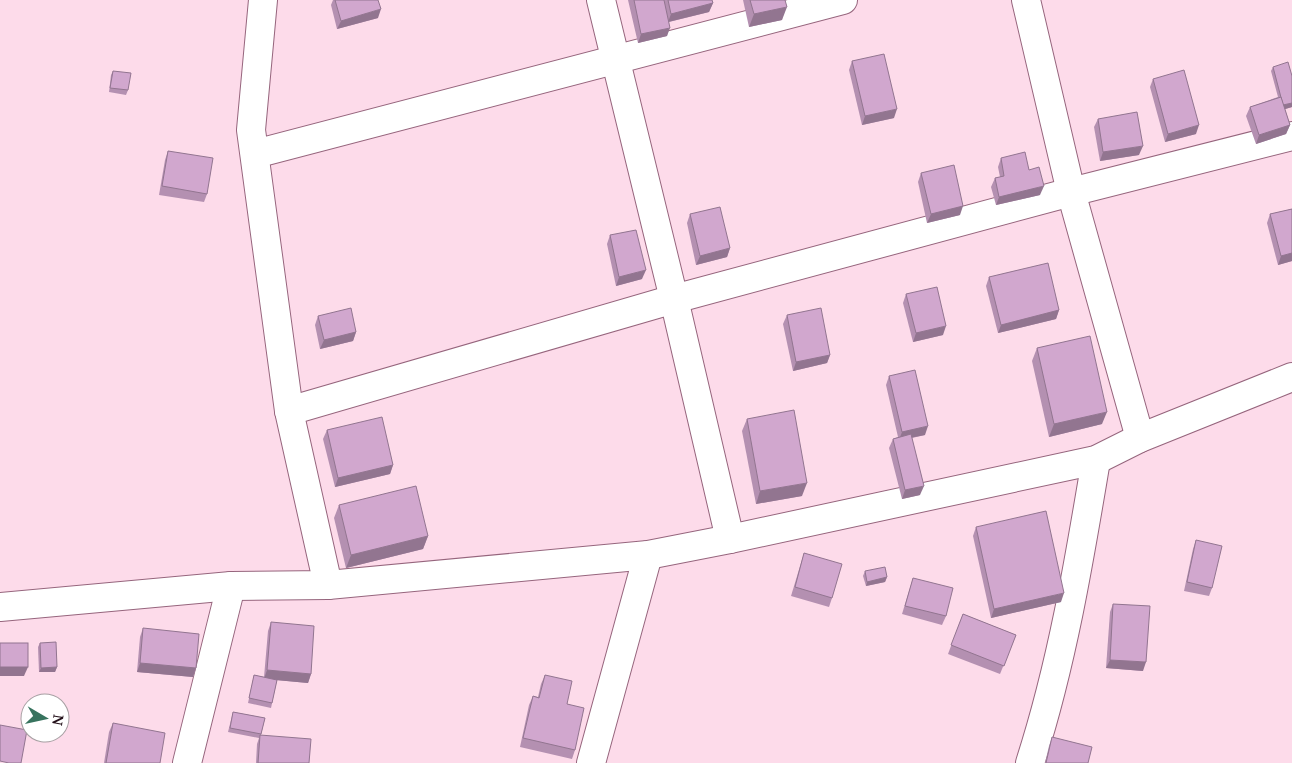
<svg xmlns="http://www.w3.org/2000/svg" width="1292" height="763" viewBox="0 0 1292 763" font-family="'Noto Serif',serif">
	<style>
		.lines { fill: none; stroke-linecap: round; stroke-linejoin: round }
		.minor-casing { stroke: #96657d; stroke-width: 30 }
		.minor { stroke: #fff; stroke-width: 28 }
		.wall { fill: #b490b1 }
		.shaded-wall { fill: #927590 }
		.building { fill: #d1a7ce; stroke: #927590 }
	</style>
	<rect width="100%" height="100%" fill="#fddbea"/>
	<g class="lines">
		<defs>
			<g id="minor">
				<path d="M263 0 251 130 289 411 328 585"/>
				<path d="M601 0 674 299 730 539"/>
				<path d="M1026 0 1071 192 1140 438"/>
				<path d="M255 154 843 0"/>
				<path d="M289 411 674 299 1071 192 1292 136"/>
				<path d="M0 607 231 586 328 585 648 555 730 539 1096 460 1140 438 1292 377"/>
				<path d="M187 763 231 586"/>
				<path d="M591 763 648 555"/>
				<path d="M1030 763C1062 664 1079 562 1096 460"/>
			</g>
		</defs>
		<use href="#minor" class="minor-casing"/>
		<use href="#minor" class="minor"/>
	</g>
	<g class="wall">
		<path d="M333 0H335L378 18 337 29 331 5Z"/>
		<path d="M628 0H712L713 3 709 12 669 22 667 36 638 43Z"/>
		<path d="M743 0H785L782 20 749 27Z"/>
		<path d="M852 61 894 118 862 125 849 70Z"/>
		<path d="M1273 67 1292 76V107L1285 109 1290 125 1286 134 1256 144 1246 116 1250 107 1278 97 1271 71Z"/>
		<path d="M113 71 128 90 126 95 109 92 111 75Z"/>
		<path d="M1153 79 1196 134 1165 142 1150 87Z"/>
		<path d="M1098 119 1139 155 1100 161 1094 127Z"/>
		<path d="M168 151 207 194 204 202 159 195 165 160Z"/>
		<path d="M1001 158 1029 170 1040 195 996 205 991 187 995 178 1000 177 998 167Z"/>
		<path d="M921 173 960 215 927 223 918 182Z"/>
		<path d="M1292 209V261L1278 265 1267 223 1270 214Z"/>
		<path d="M690 214 730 248 727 257 696 265 687 223Z"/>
		<path d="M610 235 642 279 616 286 607 244Z"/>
		<path d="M989 277 1059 310 1056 319 998 333 986 286Z"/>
		<path d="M906 294 943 335 913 342 903 303Z"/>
		<path d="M787 315 830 355 827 363 793 371 783 324Z"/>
		<path d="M318 316 356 332 353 341 320 349 315 325Z"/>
		<path d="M1037 348 1102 424 1049 437 1032 361Z"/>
		<path d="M889 376 925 435 912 438 920 495 902 499 889 448 893 439 898 437 886 385Z"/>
		<path d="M747 419 802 496 756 504 742 431Z"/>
		<path d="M327 430 393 465 390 474 335 487 323 439Z"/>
		<path d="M339 505 428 536 423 549 346 568 334 518Z"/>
		<path d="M976 527 1061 602 991 618 973 536Z"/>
		<path d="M1196 540 1212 588 1209 596 1184 591 1193 549Z"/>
		<path d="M804 553 832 598 829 607 791 596Z"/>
		<path d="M865 571 887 577 885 582 866 586 863 576Z"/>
		<path d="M913 578 946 616 942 625 902 614Z"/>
		<path d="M1113 604 1143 671 1106 668 1110 612Z"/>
		<path d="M963 614 1016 635 1000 674 948 654Z"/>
		<path d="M271 622 311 674 308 683 277 680 271 708 248 703 254 675 264 677 268 631Z"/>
		<path d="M143 628 196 668 193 677 137 672 140 637Z"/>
		<path d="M40 643 57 667 55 672H39L38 647Z"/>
		<path d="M545 675 567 704 575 750 572 759 520 747 529 705 533 696 538 697 541 684Z"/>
		<path d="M233 712 265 718 261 735 309 763H256L257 744 259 738 228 732Z"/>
		<path d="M113 723 160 763H104L109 732Z"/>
		<path d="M1052 737 1088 763H1045L1049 746Z"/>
	</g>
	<g class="shaded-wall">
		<path d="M713 3 709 12 668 22 671 14Z"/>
		<path d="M787 7 782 20 749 27 754 14Z"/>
		<path d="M381 9 378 18 337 29 341 21Z"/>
		<path d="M670 28 667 36 638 43 641 34Z"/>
		<path d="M1292 103V107L1282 110 1283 105Z"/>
		<path d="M897 109 894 118 862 125 865 116Z"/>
		<path d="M1199 125 1196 134 1165 142 1168 134Z"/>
		<path d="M1290 125 1286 134 1256 144 1259 135Z"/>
		<path d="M1143 146 1139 155 1100 161 1103 152Z"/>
		<path d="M1044 186 1040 195 996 205 999 197Z"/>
		<path d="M963 206 960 215 927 223 931 214Z"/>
		<path d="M730 248 727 257 696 265 700 256Z"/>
		<path d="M1292 253V261L1278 265 1281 256Z"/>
		<path d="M646 270 642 279 616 286 619 277Z"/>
		<path d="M1059 310 1056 319 998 333 1001 325Z"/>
		<path d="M946 326 943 335 913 342 916 333Z"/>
		<path d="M356 332 353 341 320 349 324 340Z"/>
		<path d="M830 355 827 363 793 371 796 362Z"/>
		<path d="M1107 412 1102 424 1049 437 1054 424Z"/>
		<path d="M928 426 925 435 899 440 902 432Z"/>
		<path d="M393 465 390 474 335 487 338 478Z"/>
		<path d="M807 483 802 496 756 504 760 491Z"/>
		<path d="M924 486 920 495 902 499 905 490Z"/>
		<path d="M428 536 423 549 346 568 351 555Z"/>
		<path d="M887 577 885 582 866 586 867 582Z"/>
		<path d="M1064 593 1061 602 991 618 994 609Z"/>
		<path d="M1110 660 1146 662 1143 671 1106 668Z"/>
		<path d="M140 663 196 668 193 677 137 672Z"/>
		<path d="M0 667H28L24 676H0Z"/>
		<path d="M57 667 55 672H39L41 668Z"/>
		<path d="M267 670 311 674 308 683 264 679Z"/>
	</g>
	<g class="building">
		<path d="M335 0H378L381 9 341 21Z"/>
		<path d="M634 0H664L670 28 641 34Z"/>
		<path d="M668 0H712L713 3 671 14Z"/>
		<path d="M750 0H785L787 7 754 14Z"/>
		<path d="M884 54 897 109 865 116 852 61Z"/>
		<path d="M1288 62 1292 76V103L1283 105 1273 67Z"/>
		<path d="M1184 70 1199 125 1168 134 1153 79Z"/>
		<path d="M113 71 131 73 128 90 110 88Z"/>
		<path d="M1281 97 1290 125 1259 135 1250 107Z"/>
		<path d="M1137 112 1143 146 1103 152 1098 119Z"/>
		<path d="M168 151 213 158 207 194 162 186Z"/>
		<path d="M1025 152 1029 170 1039 167 1044 186 999 197 995 178 1004 176 1001 158Z"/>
		<path d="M954 165 963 206 931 214 921 173Z"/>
		<path d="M720 207 730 248 700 256 690 214Z"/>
		<path d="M1292 209V253L1281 256 1270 214Z"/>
		<path d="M636 230 646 270 619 277 610 235Z"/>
		<path d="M1048 263 1059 310 1001 325 989 277Z"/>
		<path d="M937 287 946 326 916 333 906 294Z"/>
		<path d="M351 308 356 332 324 340 318 316Z"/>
		<path d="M821 308 830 355 796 362 787 315Z"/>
		<path d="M1090 336 1107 412 1054 424 1037 348Z"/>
		<path d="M915 370 928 426 902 432 889 376Z"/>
		<path d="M794 410 807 483 760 491 747 419Z"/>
		<path d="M382 417 393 465 338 478 327 430Z"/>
		<path d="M911 434 924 486 905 490 893 439Z"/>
		<path d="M416 486 428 536 351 555 339 505Z"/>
		<path d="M1046 511 1064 593 994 609 976 527Z"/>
		<path d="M1196 540 1222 546 1212 588 1187 582Z"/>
		<path d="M804 553 842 564 832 598 795 587Z"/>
		<path d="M885 567 887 577 867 582 865 571Z"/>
		<path d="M913 578 953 588 946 616 905 606Z"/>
		<path d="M1113 604 1150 606 1146 662 1110 660Z"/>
		<path d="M963 614 1016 635 1004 666 951 645Z"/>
		<path d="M271 622 314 626 311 674 267 670Z"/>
		<path d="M143 628 199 634 196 668 140 663Z"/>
		<path d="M56 642 57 667 41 668 40 643Z"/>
		<rect x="0" y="643" width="28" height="24"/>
		<path d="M254 675 277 680 272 703 249 698Z"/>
		<path d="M545 675 572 681 567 704 584 708 575 750 523 738 533 696 539 698Z"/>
		<path d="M233 712 265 718 261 734 230 728Z"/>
		<path d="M113 723 165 733 160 763H106Z"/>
		<path d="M0 725 27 730 21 763H9L0 761Z"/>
		<path d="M260 735 311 739 309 763H258Z"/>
		<path d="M1052 737 1092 747 1088 763H1046Z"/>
	</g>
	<g transform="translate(45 718) rotate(99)"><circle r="24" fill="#ffffff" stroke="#a7a0a3"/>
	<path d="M0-4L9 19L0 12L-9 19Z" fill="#37735e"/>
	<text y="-8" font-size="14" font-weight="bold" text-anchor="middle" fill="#24111a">N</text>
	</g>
</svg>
